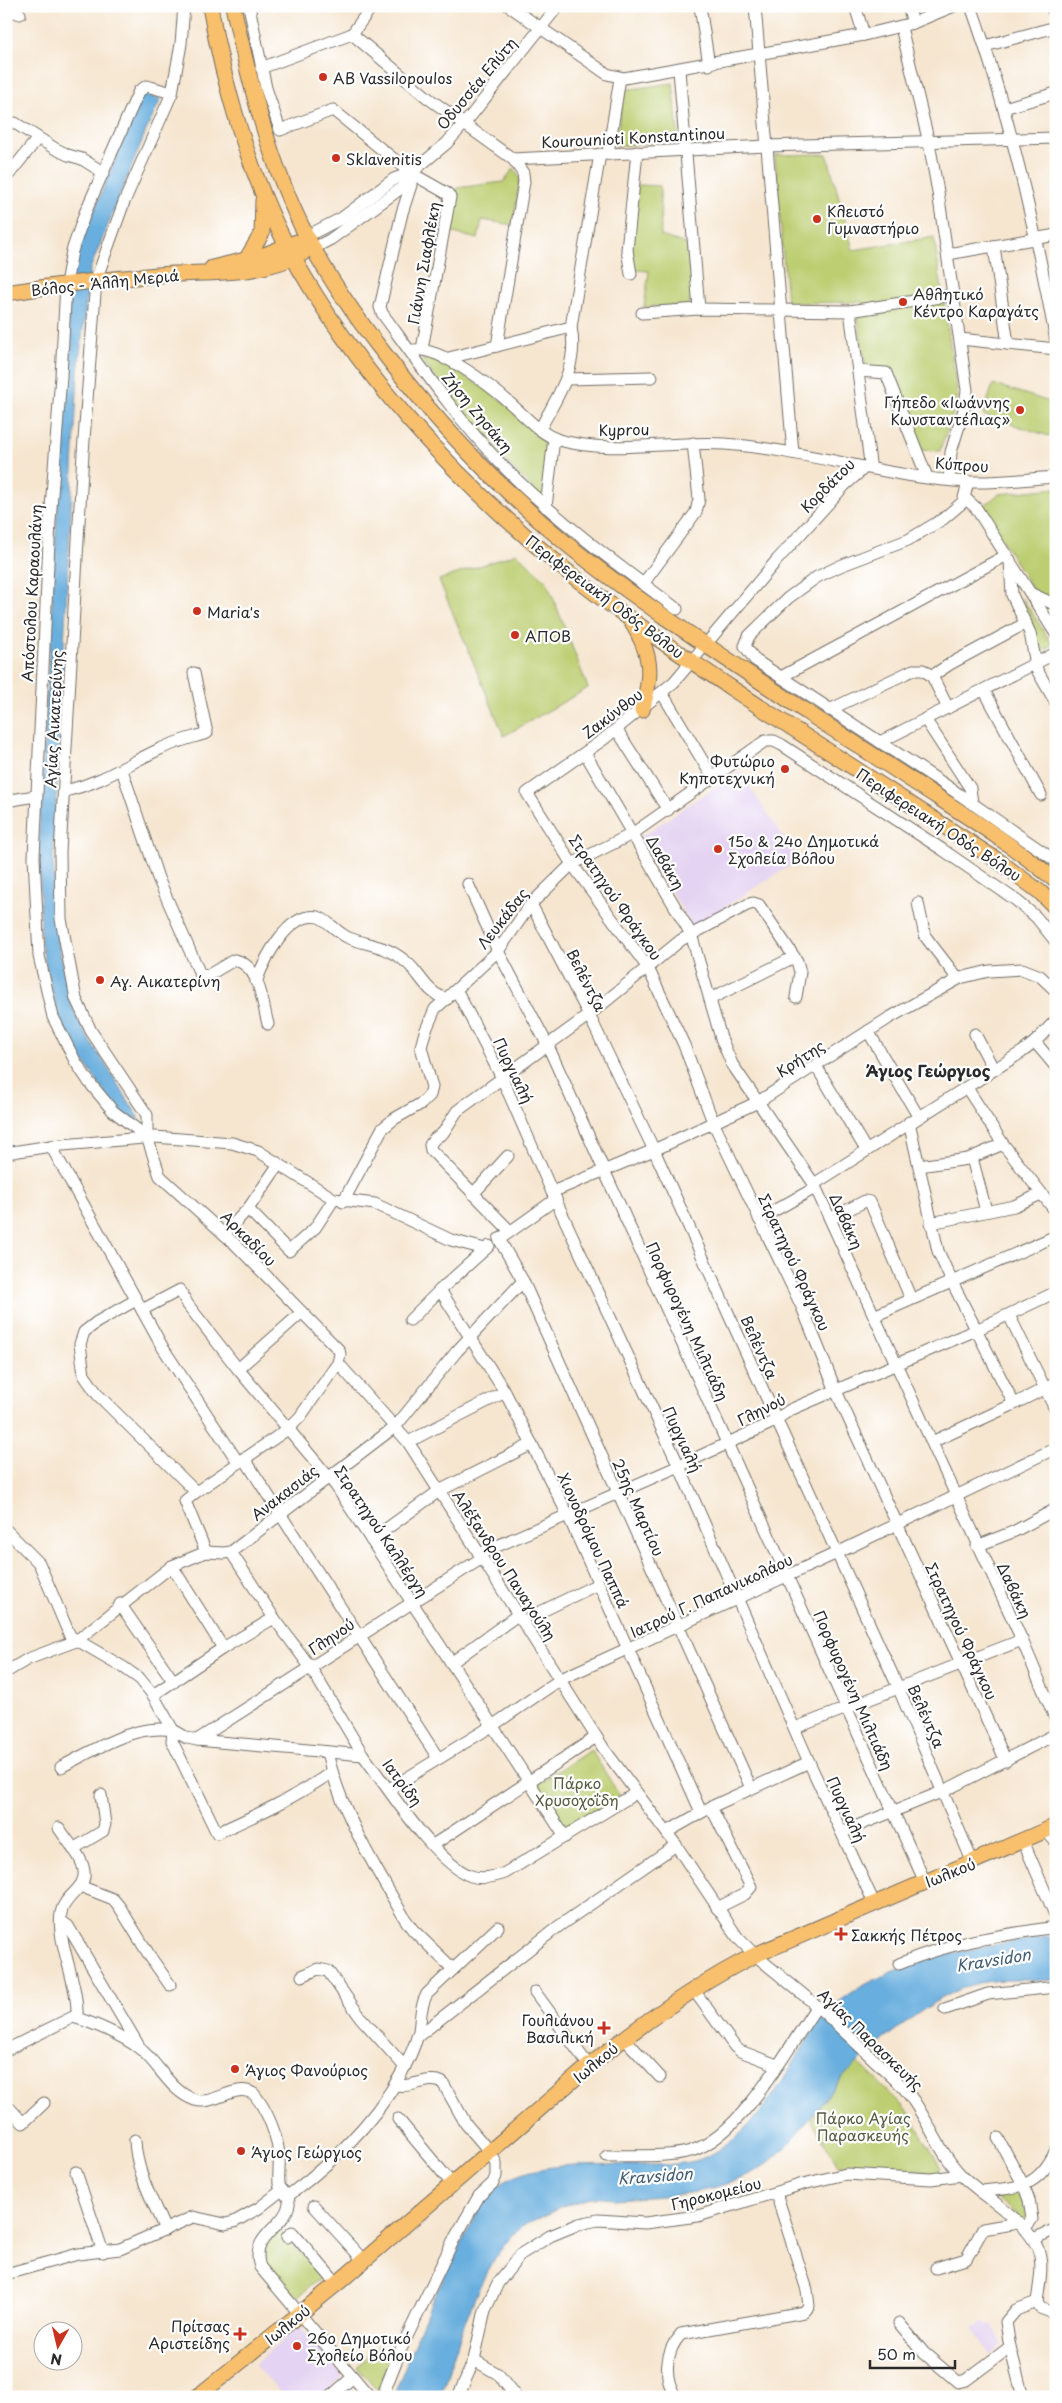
<svg xmlns="http://www.w3.org/2000/svg" width="1062" height="2403" viewBox="0 0 1062 2403" font-family="'Playpen Sans',sans-serif">
	<style>
		.built { fill: #e4d3f2 }
		.green { fill: #bcce71; stroke: #747c4e }
		.water { fill: #68aede; stroke: #4a6c84 }
		.lines { fill: none; stroke-linecap: round; stroke-linejoin: round }
		.minor-casing { stroke: #726c65; stroke-width: 13 }
		.major-casing { stroke: #726c65; stroke-width: 17 }
		.minor { stroke: #fff; stroke-width: 11 }
		.major { stroke: #f8bf6c; stroke-width: 15 }
		.poi-dot { fill: #c8321e; stroke: #fff; stroke-width: 2 }
		.labels { text-anchor: middle; dominant-baseline: central; stroke-width: 4.5; stroke-linejoin: round; paint-order: stroke }
		.poi-label { font-size: 15px; fill: #2b2b2b; stroke: #fff; text-anchor: start }
		.street-label { font-size: 15px; fill: #2b2b2b; stroke: #fff }
		.park-label { font-size: 15px; fill: #565c40; stroke: #fff }
		.neighbourhood-label { font-size: 16px; font-weight: bold; fill: #2b2b2b; stroke: #fff }
		.water-label { font-size: 16px; font-style: italic; fill: #435f73; stroke: #fff }
	</style>
	<rect width="100%" height="100%" fill="#fff"/>
	<filter id="ink" filterUnits="userSpaceOnUse"><feTurbulence type="fractalNoise" baseFrequency=".02" numOctaves="2"/><feDisplacementMap in="SourceGraphic" scale="10" xChannelSelector="R" yChannelSelector="G"/><feConvolveMatrix kernelMatrix="1 2 1 2 8 2 1 2 1" color-interpolation-filters="sRGB"/></filter>
	<filter id="wash" filterUnits="userSpaceOnUse"><feTurbulence type="fractalNoise" baseFrequency=".0096" numOctaves="4" result="noise"/><feDisplacementMap in="SourceGraphic" scale="20" xChannelSelector="R" yChannelSelector="G"/><feGaussianBlur stdDeviation="1.12" result="paint"/><feColorMatrix in="noise" values="0 0 0 0 0 0 0 0 0 0 0 0 0 0 0 0 0 1.4 0 .05"/><feComposite in="paint" operator="in"/></filter>
	<g filter="url(#wash)">
		<rect width="100%" height="100%" fill="#f6e6d0"/>
		<g class="built">
			<path d="M739 771 799 860 693 927 639 838Z"/>
			<path d="M985 2322 987 2326 992 2324 1003 2345 990 2355 973 2329Z"/>
			<path d="M300 2326 343 2377 320 2397H285L254 2365Z"/>
		</g>
		<g class="green">
			<path d="M673 83 679 141 615 146 624 90Z"/>
			<path d="M827 154 853 250 934 237 958 397 940 451 920 450 890 370 866 368 857 314 863 313 862 302 787 303 775 155Z"/>
			<path d="M514 168 520 178 513 225 482 220 478 239 449 232 457 188 503 182Z"/>
			<path d="M637 185 660 186 661 236 689 245 694 301 689 302 687 306 644 307 649 271 634 270 632 241Z"/>
			<path d="M429 357C453 366 540 421 545 446 549 463 545 482 543 499L472 428 422 360Z"/>
			<path d="M993 384 1056 404V425L1052 437 983 415Z"/>
			<path d="M1056 488V602L1034 592 982 507 999 494Z"/>
			<path d="M517 553 547 582 588 688 504 736 439 580Z"/>
			<path d="M1022 598 1053 645 1038 653 1035 632Z"/>
			<path d="M591 1750 620 1796 566 1828 537 1784Z"/>
			<path d="M857 2061 908 2111 941 2168 938 2173 838 2165 811 2119 829 2093Z"/>
			<path d="M1015 2190 1024 2204 1028 2220 1026 2223 998 2199V2195Z"/>
			<path d="M280 2228 321 2277 292 2301C281 2288 254 2266 264 2247 268 2240 275 2234 280 2228Z"/>
			<path d="M379 2344 390 2357 378 2392 357 2367Z"/>
		</g>
		<g class="water">
			<path d="M142 94 161 99 146 131 90 269 78 372 53 860 58 942 73 1009 82 1028 140 1119 120 1116 65 1033 59 1021 41 944 39 832 71 267Z"/>
			<path d="M1056 1936V1980C1031 1981 1003 1978 979 1983 936 1991 857 2058 830 2092 806 2121 786 2155 752 2173 710 2196 661 2196 614 2199 607 2199 600 2197 593 2198 576 2200 556 2210 540 2218 534 2221 524 2224 519 2229 477 2267 458 2345 440 2397H393L432 2300 487 2194C524 2158 595 2165 644 2165 667 2165 689 2165 710 2155 761 2129 788 2070 817 2024 866 1961 981 1946 1056 1936Z"/>
		</g>
	</g>
	<g filter="url(#ink)">
		<g class="lines">
			<defs>
				<g id="minor">
					<path d="M184 6 181 44 172 93 124 202 96 280 83 453 60 853 61 919 76 999 91 1031 147 1115V1137L160 1176 236 1245 339 1350 340 1354 338 1363 300 1417 288 1429 196 1492"/>
					<path d="M249 6 266 88 280 130 333 110 411 173 448 194 450 197 422 349"/>
					<path d="M509 6 607 74 624 78 864 35 913 23 954 6"/>
					<path d="M700 6 709 65"/>
					<path d="M755 6 793 453"/>
					<path d="M855 6 864 35"/>
					<path d="M908 6 913 23"/>
					<path d="M971 6C1010 115 1035 228 1056 341"/>
					<path d="M1050 6 1056 15"/>
					<path d="M6 9 20 14"/>
					<path d="M901 27 929 143 938 192 967 390 965 406 951 452 949 480"/>
					<path d="M352 34 372 6"/>
					<path d="M985 46 1056 27"/>
					<path d="M261 68 352 34 428 98 513 159 766 146 1056 138"/>
					<path d="M679 70 699 309"/>
					<path d="M1004 108 1056 93"/>
					<path d="M15 123 54 148 68 155 82 159 104 173"/>
					<path d="M608 154 620 78"/>
					<path d="M411 173V185L402 213 380 307 382 313C420 365 457 419 502 465 555 519 616 564 677 609"/>
					<path d="M6 178 38 138"/>
					<path d="M307 236 342 218 394 179 411 173 447 143 470 117 558 6"/>
					<path d="M994 246 1008 344"/>
					<path d="M314 248 331 239 404 186 409 177"/>
					<path d="M948 254 1056 235"/>
					<path d="M631 274 627 250 637 152"/>
					<path d="M850 311 870 463 844 486 777 560 674 682 604 739 527 793 572 864 648 968 684 1045 713 1122 802 1307 836 1391 1006 1761"/>
					<path d="M642 313 699 309 850 311 953 295"/>
					<path d="M960 339 1056 349"/>
					<path d="M497 346 524 182 523 173 513 159"/>
					<path d="M410 351C435 342 492 387 511 404 526 417 540 434 559 440 612 455 671 440 725 444 807 450 887 478 969 482 998 483 1027 479 1056 477"/>
					<path d="M445 359 571 327"/>
					<path d="M858 371 886 373 927 477"/>
					<path d="M566 379 652 377"/>
					<path d="M540 429C558 395 579 367 571 327L600 154"/>
					<path d="M968 482 963 502 943 519 908 540 840 566 817 577 788 598 749 636 745 646 755 660 941 782 1056 861"/>
					<path d="M965 498 976 508 1056 634"/>
					<path d="M546 507 554 438"/>
					<path d="M1010 560 1012 595 1030 633 1037 670 1056 703"/>
					<path d="M643 584 696 512 699 499 693 443"/>
					<path d="M1032 594 1056 605"/>
					<path d="M932 676 948 708"/>
					<path d="M781 677 1007 555"/>
					<path d="M984 690 1041 795"/>
					<path d="M662 693 713 778"/>
					<path d="M829 710 913 670H923L932 676 950 664 1026 623"/>
					<path d="M925 719 970 788 972 803"/>
					<path d="M617 730 668 810"/>
					<path d="M880 742 1056 653"/>
					<path d="M585 753 691 934 721 1038 732 1064 814 1184 1022 1640 1056 1720"/>
					<path d="M122 770 158 878 200 974 207 976 234 960C260 964 262 1003 268 1024"/>
					<path d="M65 791C104 782 125 765 160 749 174 742 191 738 207 733L194 673"/>
					<path d="M6 801 35 796"/>
					<path d="M468 884 498 951 548 1046 925 1882"/>
					<path d="M918 903 925 936 958 979"/>
					<path d="M531 904 589 1015 654 1150 898 1687 973 1863"/>
					<path d="M256 982C264 960 288 911 318 917 327 919 338 934 349 938 370 946 386 945 405 961 421 973 425 993 447 999"/>
					<path d="M457 991 502 1078 552 1192 679 1466 809 1762 874 1903"/>
					<path d="M710 999 794 957"/>
					<path d="M868 1031 918 1116"/>
					<path d="M975 1034 994 1070"/>
					<path d="M1035 1042 1056 1067"/>
					<path d="M816 1066 866 1150"/>
					<path d="M967 1088 1003 1144 1056 1212"/>
					<path d="M909 1122 938 1251 952 1282 1014 1404"/>
					<path d="M147 1137 113 1111 89 1082 75 1061 53 1017 39 956 34 857 50 521 61 376 66 284 72 251 85 213 139 91 147 86 172 93"/>
					<path d="M51 1146 163 1348 238 1462"/>
					<path d="M6 1153 51 1146 155 1137 232 1143 258 1151 334 1199 375 1204 451 1240 485 1249"/>
					<path d="M972 1158 986 1211"/>
					<path d="M919 1166 968 1159 1003 1144"/>
					<path d="M814 1184 1022 1052 1035 1042 1056 1020"/>
					<path d="M552 1192 654 1150 758 1102 889 1018 960 978 989 971 1022 969 1040 976 1056 991"/>
					<path d="M473 1194 508 1156"/>
					<path d="M343 1202 382 1129 394 1119 422 1103 430 1095 432 1087 421 1047 425 1032 435 1009 498 951 531 904 572 864 632 834 765 741H774L782 745 943 850 1017 901 1036 917 1056 942"/>
					<path d="M248 1209 289 1251 315 1228 334 1199"/>
					<path d="M759 1219 815 1188"/>
					<path d="M830 1219 865 1201 870 1202 911 1299"/>
					<path d="M931 1223 1014 1206 1041 1194"/>
					<path d="M510 1231 431 1150 430 1145 434 1139 443 1133 457 1111 589 1015 681 940 747 905 753 903 759 905 797 961 800 972 796 997"/>
					<path d="M224 1234 248 1209 279 1164"/>
					<path d="M504 1236 556 1199"/>
					<path d="M499 1239 523 1281 751 1788"/>
					<path d="M440 1290 505 1392 567 1513 701 1812"/>
					<path d="M136 1300 97 1322 84 1332 80 1344 84 1375 98 1395 196 1492 185 1501 206 1552"/>
					<path d="M142 1310 180 1290 188 1305 238 1369 336 1486 565 1837"/>
					<path d="M1009 1315 1056 1411"/>
					<path d="M874 1316 1056 1236"/>
					<path d="M410 1320 440 1290 489 1246"/>
					<path d="M338 1363 408 1442 604 1749 676 1845 738 1938 755 1955 817 2006 902 2086C926 2112 936 2149 961 2175 983 2197 1027 2220 1038 2249 1044 2265 1039 2285 1037 2302"/>
					<path d="M238 1369 301 1313"/>
					<path d="M408 1442 505 1392"/>
					<path d="M932 1442 1014 1404 1056 1383"/>
					<path d="M244 1458 438 1758"/>
					<path d="M6 1530 39 1563 70 1636 123 1667 140 1679 153 1695 173 1730 187 1738 197 1740 363 1755C387 1786 435 1863 471 1876 482 1880 494 1877 505 1873L636 1793"/>
					<path d="M371 1540 439 1491 532 1444"/>
					<path d="M977 1546 1015 1531 1056 1509"/>
					<path d="M231 1552 274 1618 311 1668 363 1755"/>
					<path d="M479 1554 679 1466 771 1423 790 1410 976 1330 1056 1292"/>
					<path d="M172 1566 223 1648"/>
					<path d="M120 1604 174 1682"/>
					<path d="M532 1616 598 1584"/>
					<path d="M451 1663 519 1614"/>
					<path d="M6 1672 28 1659 76 1641 172 1566 206 1552 224 1553 231 1552 396 1426 457 1351 523 1281"/>
					<path d="M153 1695 223 1648 274 1618"/>
					<path d="M795 1728 1022 1640"/>
					<path d="M197 1740 482 1558"/>
					<path d="M327 1752C340 1811 375 1867 405 1919L413 1930 453 1969"/>
					<path d="M61 1767C95 1750 134 1723 173 1730L172 1741 217 1833C257 1815 296 1797 332 1772"/>
					<path d="M389 1789 492 1726 561 1679 837 1553 1056 1448"/>
					<path d="M711 1807 751 1887 745 1894 717 1908"/>
					<path d="M59 1828C67 1841 82 1856 84 1871 87 1889 64 1895 61 1913 56 1942 79 1983 77 2018"/>
					<path d="M1046 1831 1056 1842"/>
					<path d="M667 1832 711 1807 809 1762"/>
					<path d="M842 1832 944 1791 1056 1734"/>
					<path d="M1023 1841 1056 1917"/>
					<path d="M433 1845 596 1737"/>
					<path d="M73 1849 103 1831 105 1824 101 1795"/>
					<path d="M80 1886 113 1899 119 1906 151 1958 170 1985"/>
					<path d="M61 1921 68 1926 140 2048"/>
					<path d="M899 1964C949 1942 1002 1935 1056 1927"/>
					<path d="M302 1976 318 1969 328 1971 361 2018 405 2067"/>
					<path d="M693 1989 735 2047 740 2051 777 2065"/>
					<path d="M535 1992 589 2066"/>
					<path d="M945 2009 988 1994 1056 1987"/>
					<path d="M417 2037 559 1926 676 1845"/>
					<path d="M624 2038 660 2077"/>
					<path d="M6 2050 73 2017C94 2023 121 2035 139 2048 159 2063 169 2091 195 2100 215 2106 235 2082 254 2094 267 2110 278 2136 279 2157 280 2166 278 2175 279 2184 280 2192 290 2194 289 2204 285 2228 249 2235 260 2267L370 2397"/>
					<path d="M6 2104 23 2123 44 2103"/>
					<path d="M398 2119 453 2185"/>
					<path d="M998 2138 1024 2186 1029 2200 1032 2219 1024 2229"/>
					<path d="M135 2140C136 2172 153 2201 165 2230"/>
					<path d="M607 2156C634 2155 665 2158 691 2151 741 2136 788 2048 817 2006"/>
					<path d="M76 2172 103 2252"/>
					<path d="M980 2191C1017 2188 1038 2189 1056 2150"/>
					<path d="M288 2196C336 2160 385 2112 410 2056 413 2048 417 2040 419 2031 421 2018 420 2006 427 1994L498 1927"/>
					<path d="M314 2206 364 2261"/>
					<path d="M287 2237 292 2232 337 2284"/>
					<path d="M1033 2239 1056 2229"/>
					<path d="M936 2268 966 2259 983 2229 1017 2223"/>
					<path d="M6 2274 78 2254 120 2249 193 2217 225 2224 234 2222 259 2208 282 2190"/>
					<path d="M1037 2302 1040 2308 1056 2314"/>
					<path d="M899 2323 924 2353 958 2382 966 2380 1010 2347"/>
					<path d="M474 2360 498 2374 516 2397"/>
					<path d="M330 2397 353 2377"/>
					<path d="M382 2397 401 2349 453 2241 479 2196 493 2183 496 2176V2163L490 2152 466 2124 443 2083C428 2075 412 2089 396 2085"/>
					<path d="M458 2397 474 2360 485 2310 498 2283 521 2254 550 2236 579 2224 598 2220 645 2223 698 2216 803 2184 846 2174 931 2179 961 2175"/>
					<path d="M676 2397C663 2378 665 2351 681 2334L793 2314 804 2312 809 2306 807 2290 776 2193"/>
					<path d="M1023 2397 1010 2347 1006 2322 1016 2310 1037 2302"/>
				</g>
				<g id="major">
					<path d="M210 6C223 84 251 178 288 248 354 371 456 480 563 568 627 620 697 665 766 711 844 762 922 812 1000 862L1040 892 1056 908"/>
					<path d="M233 6C250 85 270 165 307 237 328 277 355 316 383 352 437 423 499 488 568 545 644 606 727 659 808 713 852 741 895 770 939 798 979 824 1019 850 1056 881"/>
					<path d="M246 260 262 233 263 200"/>
					<path d="M212 268 262 256 297 242"/>
					<path d="M6 293C57 285 107 279 158 275 210 271 255 277 303 253"/>
					<path d="M631 621C652 654 653 674 642 710"/>
					<path d="M197 2397 339 2282 589 2066C641 2024 695 1985 755 1955L1056 1826"/>
				</g>
			</defs>
			<use href="#minor" class="minor-casing"/>
			<use href="#major" class="major-casing"/>
			<use href="#minor" class="minor"/>
			<use href="#major" class="major"/>
		</g>
	</g>
	<g class="poi-dot">
		<circle cx="323" cy="77" r="5"/>
		<circle cx="336" cy="158" r="5"/>
		<circle cx="817" cy="219" r="5"/>
		<circle cx="903" cy="302" r="5"/>
		<circle cx="1020" cy="410" r="5"/>
		<circle cx="197" cy="611" r="5"/>
		<circle cx="515" cy="635" r="5"/>
		<circle cx="785" cy="769" r="5"/>
		<circle cx="718" cy="849" r="5"/>
		<circle cx="100" cy="980" r="5"/>
		<path d="M838.5 1926.5h5v5h5v5h-5v5h-5v-5h-5v-5h5z"/>
		<path d="M601.5 2020.5h5v5h5v5h-5v5h-5v-5h-5v-5h5z"/>
		<circle cx="235" cy="2069" r="5"/>
		<circle cx="241" cy="2151" r="5"/>
		<path d="M237.5 2326.5h5v5h5v5h-5v5h-5v-5h-5v-5h5z"/>
		<circle cx="297" cy="2346" r="5"/>
	</g>
	<g class="labels">
		<g class="poi-label">
			<text x="333" y="77">AB Vassilopoulos</text>
			<text x="346" y="158">Sklavenitis</text>
			<text x="827" y="210">Κλειστό<tspan x="827" dy="17">Γυμναστήριο</tspan></text>
			<text x="913" y="293">Αθλητικό<tspan x="913" dy="17">Κέντρο Καραγάτς</tspan></text>
			<text x="1010" y="401" text-anchor="end">Γήπεδο «Ιωάννης<tspan x="1010" dy="17">Κωνσταντέλιας»</tspan></text>
			<text x="207" y="611">Maria's</text>
			<text x="525" y="635">ΑΠΟΒ</text>
			<text x="775" y="760" text-anchor="end">Φυτώριο<tspan x="775" dy="17">Κηποτεχνική</tspan></text>
			<text x="728" y="840">15ο &amp; 24ο Δημοτικά<tspan x="728" dy="17">Σχολεία Βόλου</tspan></text>
			<text x="110" y="980">Αγ. Αικατερίνη</text>
			<text x="851" y="1934">Σακκής Πέτρος</text>
			<text x="594" y="2019" text-anchor="end">Γουλιάνου<tspan x="594" dy="17">Βασιλική</tspan></text>
			<text x="245" y="2069">Άγιος Φανούριος</text>
			<text x="251" y="2151">Άγιος Γεώργιος</text>
			<text x="230" y="2325" text-anchor="end">Πρίτσας<tspan x="230" dy="17">Αριστείδης</tspan></text>
			<text x="307" y="2337">26ο Δημοτικό<tspan x="307" dy="17">Σχολείο Βόλου</tspan></text>
		</g>
		<g class="street-label">
			<text transform="translate(476 83) rotate(-50)">Οδυσσέα Ελύτη</text>
			<text transform="translate(633 137) rotate(-3)">Kourounioti Konstantinou</text>
			<text transform="translate(423 263) rotate(-80)">Γιάννη Σιαφλέκη</text>
			<text transform="translate(105 282) rotate(-6)">Βόλος - Άλλη Μεριά</text>
			<text transform="translate(478 412) rotate(50)">Ζήση Ζησάκη</text>
			<text transform="translate(624 429) rotate(-1)">Kyprou</text>
			<text transform="translate(962 464) rotate(4)">Κύπρου</text>
			<text transform="translate(827 485) rotate(-45)">Κορδάτου</text>
			<text transform="translate(31 593) rotate(-87)">Απόστολου Καραουλάνη</text>
			<text transform="translate(605 596) rotate(37)">Περιφερειακή Οδός Βόλου</text>
			<text transform="translate(612 713) rotate(-37)">Ζακύνθου</text>
			<text transform="translate(53 719) rotate(-87)">Αγίας Αικατερίνης</text>
			<text transform="translate(939 824) rotate(33)">Περιφερειακή Οδός Βόλου</text>
			<text transform="translate(666 862) rotate(60)">Δαβάκη</text>
			<text transform="translate(616 897) rotate(55)">Στρατηγού Φράγκου</text>
			<text transform="translate(502 918) rotate(-52)">Λευκάδας</text>
			<text transform="translate(587 980) rotate(63)">Βελέντζα</text>
			<text transform="translate(800 1058) rotate(-33)">Κρήτης</text>
			<text transform="translate(514 1070) rotate(64)">Πυργιαλή</text>
			<text transform="translate(847 1221) rotate(66)">Δαβάκη</text>
			<text transform="translate(249 1238) rotate(45)">Αρκαδίου</text>
			<text transform="translate(795 1262) rotate(65)">Στρατηγού Φράγκου</text>
			<text transform="translate(688 1321) rotate(65)">Πορφυρογένη Μιλτιάδη</text>
			<text transform="translate(760 1347) rotate(66)">Βελέντζα</text>
			<text transform="translate(761 1409) rotate(-27)">Γληνού</text>
			<text transform="translate(683 1439) rotate(65)">Πυργιαλή</text>
			<text transform="translate(284 1492) rotate(-38)">Ανακασιάς</text>
			<text transform="translate(639 1507) rotate(66)">25ης Μαρτίου</text>
			<text transform="translate(382 1531) rotate(56)">Στρατηγού Καλλέργη</text>
			<text transform="translate(594 1540) rotate(65)">Χιονοδρόμου Παππά</text>
			<text transform="translate(505 1565) rotate(57)">Αλέξανδρου Παναγούλη</text>
			<text transform="translate(1015 1590) rotate(65)">Δαβάκη</text>
			<text transform="translate(711 1595) rotate(-25)">Ιατρού Γ. Παπανικολάου</text>
			<text transform="translate(962 1631) rotate(65)">Στρατηγού Φράγκου</text>
			<text transform="translate(331 1636) rotate(-34)">Γληνού</text>
			<text transform="translate(854 1690) rotate(66)">Πορφυρογένη Μιλτιάδη</text>
			<text transform="translate(927 1716) rotate(66)">Βελέντζα</text>
			<text transform="translate(403 1782) rotate(53)">Ιατρίδη</text>
			<text transform="translate(847 1809) rotate(65)">Πυργιαλή</text>
			<text transform="translate(950 1872) rotate(-22)">Ιωλκού</text>
			<text transform="translate(871 2039) rotate(44)">Αγίας Παρασκευής</text>
			<text transform="translate(595 2062) rotate(-40)">Ιωλκού</text>
			<text transform="translate(716 2193) rotate(-14)">Γηροκομείου</text>
			<text transform="translate(287 2324) rotate(-39)">Ιωλκού</text>
		</g>
		<g class="park-label">
			<text x="577" y="1782">Πάρκο<tspan x="577" dy="17">Χρυσοχοΐδη</tspan></text>
			<text x="863" y="2117">Πάρκο Αγίας<tspan x="863" dy="17">Παρασκευής</tspan></text>
		</g>
		<g class="neighbourhood-label">
			<text x="928" y="1070">Άγιος Γεώργιος</text>
		</g>
		<g class="water-label">
			<text transform="translate(993 1959) rotate(-9)">Kravsidon</text>
			<text transform="translate(655 2175) rotate(-4)">Kravsidon</text>
		</g>
	</g>
	<rect width="1062" height="2403" fill="none" stroke="#fff" stroke-width="25"/>
	<g transform="translate(58 2346) rotate(188)"><circle r="24" fill="#ffffff" stroke="#aaaaaa"/>
	<path d="M0-4L9 19L0 12L-9 19Z" fill="#c8321e"/>
	<text y="-8" font-size="14" font-weight="bold" text-anchor="middle" fill="#2b2b2b">N</text>
	</g>
	<path d="M870 2360v8h85v-8" fill="none" stroke="#2b2b2b" stroke-width="2.5"/>
	<text x="877" y="2360" font-size="15" fill="#2b2b2b" stroke="#ffffff" stroke-width="4" paint-order="stroke">50 m</text>
</svg>
